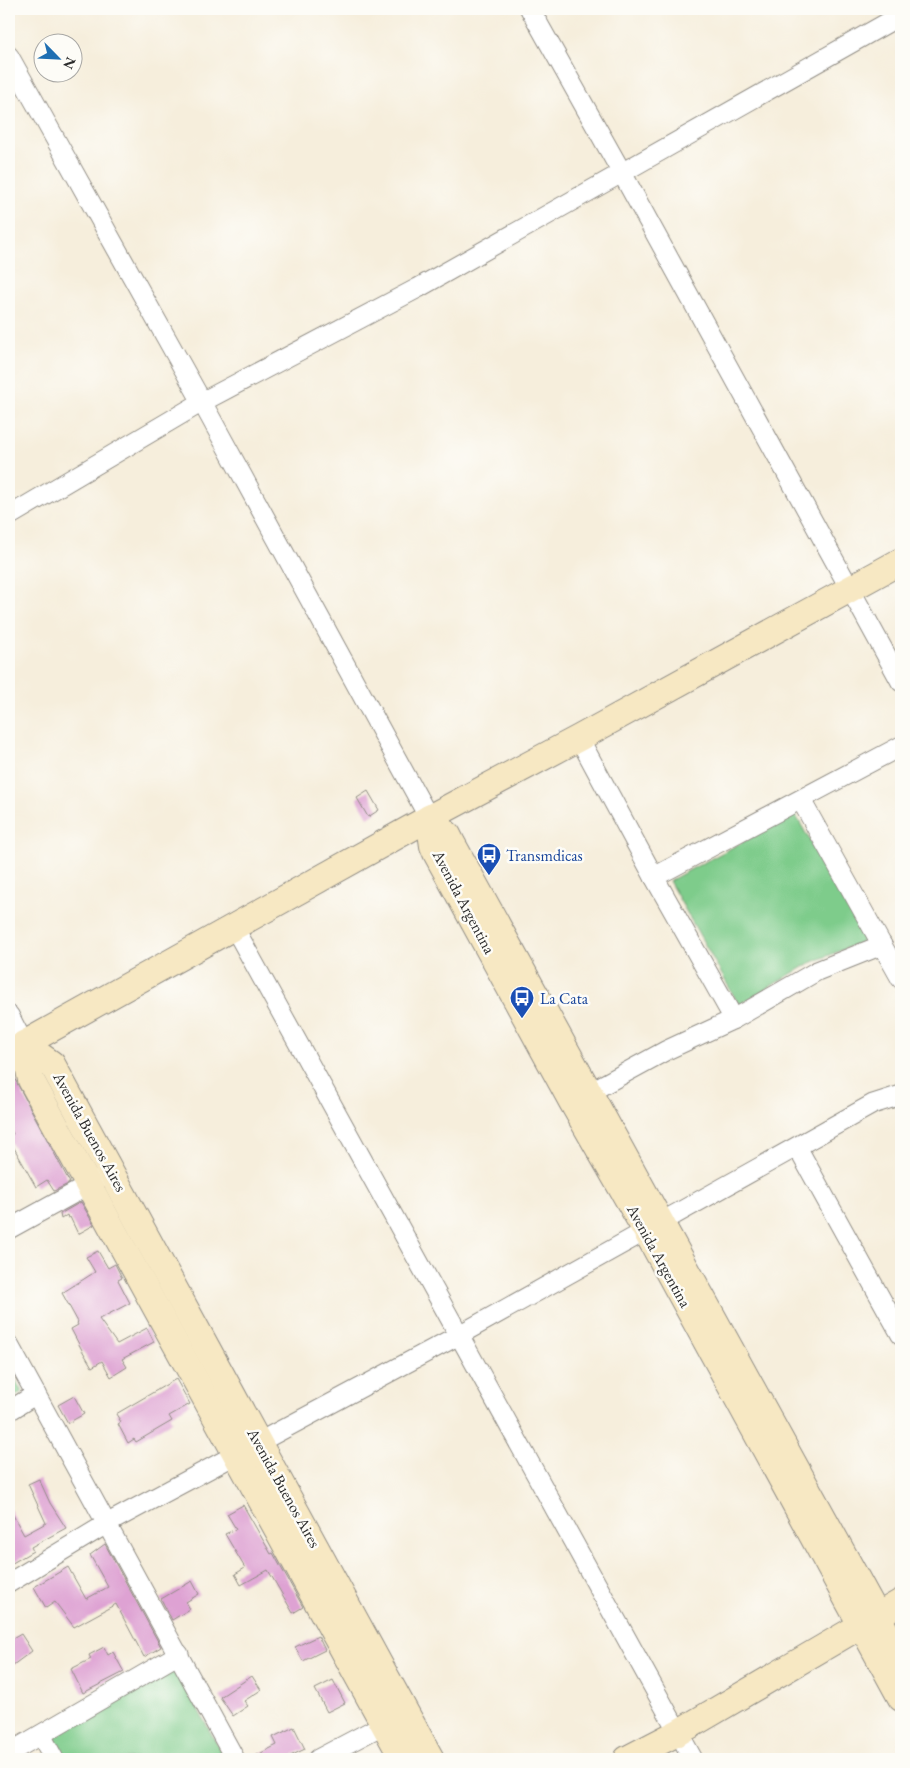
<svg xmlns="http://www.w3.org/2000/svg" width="910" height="1768" viewBox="0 0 910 1768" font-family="'EB Garamond',serif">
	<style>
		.green { fill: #7ecc8b; stroke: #547c5b }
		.building { fill: #dea2d3 }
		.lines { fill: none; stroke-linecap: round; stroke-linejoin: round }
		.street-casing { stroke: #908c84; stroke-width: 21 }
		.secondary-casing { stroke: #908c84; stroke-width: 28 }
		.street { stroke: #fff; stroke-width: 19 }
		.secondary { stroke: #f7e8c3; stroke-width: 26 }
		.labels { text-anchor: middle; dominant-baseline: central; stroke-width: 5; stroke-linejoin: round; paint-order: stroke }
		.transit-label { font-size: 16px; fill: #164399; stroke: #fdfcf7; text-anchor: start }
		.street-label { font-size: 16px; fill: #2b2b2b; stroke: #fdfcf7 }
	</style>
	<rect width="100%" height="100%" fill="#fdfcf7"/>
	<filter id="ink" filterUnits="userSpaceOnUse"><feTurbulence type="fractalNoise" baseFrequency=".02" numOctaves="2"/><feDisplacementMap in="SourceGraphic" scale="10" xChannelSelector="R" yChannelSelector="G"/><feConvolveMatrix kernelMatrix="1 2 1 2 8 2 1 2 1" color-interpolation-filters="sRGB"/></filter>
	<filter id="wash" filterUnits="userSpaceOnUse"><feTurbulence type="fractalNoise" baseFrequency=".0096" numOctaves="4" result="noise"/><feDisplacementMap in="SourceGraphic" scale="20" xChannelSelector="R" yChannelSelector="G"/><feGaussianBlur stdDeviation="1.12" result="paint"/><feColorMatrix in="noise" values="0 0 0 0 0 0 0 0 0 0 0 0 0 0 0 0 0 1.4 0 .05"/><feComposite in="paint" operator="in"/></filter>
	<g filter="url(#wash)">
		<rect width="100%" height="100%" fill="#f6eedc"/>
		<g class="green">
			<path d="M795 814 866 940 808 964 739 1005 669 881Z"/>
			<path d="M9 1368 22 1392 9 1400Z"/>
			<path d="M175 1667 225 1759H66L53 1736Z"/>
		</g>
		<g id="blocks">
			<g class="building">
				<path d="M368 791 379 810 368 817 357 798Z"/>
				<path d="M9 1068 70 1183 54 1191 47 1180 36 1187 9 1139V1137L13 1134 9 1126Z"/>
				<path d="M81 1202 94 1225 78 1234 70 1217 68 1218 67 1215 61 1219 60 1214Z"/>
				<path d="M98 1251 108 1268 115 1264 122 1278 118 1280 130 1303 99 1319 117 1344 147 1328 154 1342 122 1359 127 1367 111 1377 102 1361 92 1367 82 1350 71 1329 78 1325 77 1323 78 1322 62 1293 95 1272 86 1257Z"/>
				<path d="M176 1379 190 1404 169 1416 172 1421 136 1442 134 1439 128 1443 118 1424 121 1422 116 1414Z"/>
				<path d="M74 1396 84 1414 68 1423 58 1405Z"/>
				<path d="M39 1479 50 1503 66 1528 31 1547 33 1551 9 1565V1508L24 1535 46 1523 28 1484Z"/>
				<path d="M243 1505 271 1554 273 1553 303 1607 293 1613 268 1570 241 1585 235 1574 245 1568 225 1534 236 1529 227 1514Z"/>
				<path d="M105 1544 161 1647 144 1657 116 1604 74 1627 55 1602 46 1608 34 1587 68 1567 86 1599 108 1587 90 1555Z"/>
				<path d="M192 1581 199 1594 186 1602 190 1609 172 1620 161 1599Z"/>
				<path d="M21 1634 32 1651 9 1668V1641Z"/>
				<path d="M318 1636 325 1650 303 1661 295 1647Z"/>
				<path d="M104 1647 108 1655 113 1652 124 1672 83 1693 71 1669 91 1659 89 1655Z"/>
				<path d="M252 1676 261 1690 244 1701 248 1706 233 1716 220 1697Z"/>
				<path d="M333 1680 345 1703 327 1712 315 1689Z"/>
				<path d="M294 1727 305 1749 284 1759H249L277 1745 273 1737Z"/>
			</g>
		</g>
	</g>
	<g filter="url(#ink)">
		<use href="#blocks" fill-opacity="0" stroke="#908c84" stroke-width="1"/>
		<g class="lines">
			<defs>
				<g id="street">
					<path d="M530 9 622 173 901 682"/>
					<path d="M9 56 202 402 429 818"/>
					<path d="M9 516 202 402 418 288 901 15"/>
					<path d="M579 738 654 877 734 1019"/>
					<path d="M801 800 901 979"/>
					<path d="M654 877 901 746"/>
					<path d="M234 927 693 1759"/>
					<path d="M9 1015 24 1044 9 1053"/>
					<path d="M590 1092 667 1050 734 1019 817 971 882 945"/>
					<path d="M797 1147 901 1335"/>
					<path d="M9 1229 98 1180"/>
					<path d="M9 1345 235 1759"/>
					<path d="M9 1411 36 1394"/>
					<path d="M9 1583 108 1523 459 1335 873 1104 901 1095"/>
					<path d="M41 1735 54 1759"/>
					<path d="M9 1753 179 1654"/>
					<path d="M318 1759 394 1719"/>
				</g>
				<g id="secondary">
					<path d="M429 818 433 846 436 853 572 1102 646 1231 901 1698"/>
					<path d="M429 818 448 835 452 843 901 1659"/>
					<path d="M24 1044 429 818 579 738 901 561"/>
					<path d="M24 1044 52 1064 431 1759"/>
					<path d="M24 1044 31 1080 403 1759"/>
					<path d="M627 1759 679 1732 901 1602"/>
				</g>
			</defs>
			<use href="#street" class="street-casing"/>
			<use href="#secondary" class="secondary-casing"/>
			<use href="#street" class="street"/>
			<use href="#secondary" class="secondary"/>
		</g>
	</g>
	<defs>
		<symbol id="bus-pin" viewBox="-11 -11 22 30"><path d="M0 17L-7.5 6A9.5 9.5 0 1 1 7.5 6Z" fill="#1a4fb4" stroke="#fdfcf7"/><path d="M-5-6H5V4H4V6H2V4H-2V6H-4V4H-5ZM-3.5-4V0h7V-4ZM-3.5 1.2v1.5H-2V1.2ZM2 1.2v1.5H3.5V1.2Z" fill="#fff"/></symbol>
	</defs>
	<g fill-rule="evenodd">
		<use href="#bus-pin" x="475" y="841" width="28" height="38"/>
		<use href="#bus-pin" x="508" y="984" width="28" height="38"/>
	</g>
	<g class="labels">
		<g class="transit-label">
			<text x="506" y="855">Transmdicas</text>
			<text x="540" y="998">La Cata</text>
		</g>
		<g class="street-label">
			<text transform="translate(464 902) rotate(62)">Avenida Argentina</text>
			<text transform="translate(90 1132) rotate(61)">Avenida Buenos Aires</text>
			<text transform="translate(659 1256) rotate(61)">Avenida Argentina</text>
			<text transform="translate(284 1488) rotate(61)">Avenida Buenos Aires</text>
		</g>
	</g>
	<rect width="910" height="1768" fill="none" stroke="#fdfcf7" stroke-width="30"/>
	<g transform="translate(58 58) rotate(114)"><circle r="24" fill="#fdfcf7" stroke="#a9a8a5"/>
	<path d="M0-4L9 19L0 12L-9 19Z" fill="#1f6fb2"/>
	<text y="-8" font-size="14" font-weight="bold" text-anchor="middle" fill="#2b2b2b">N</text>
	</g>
</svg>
